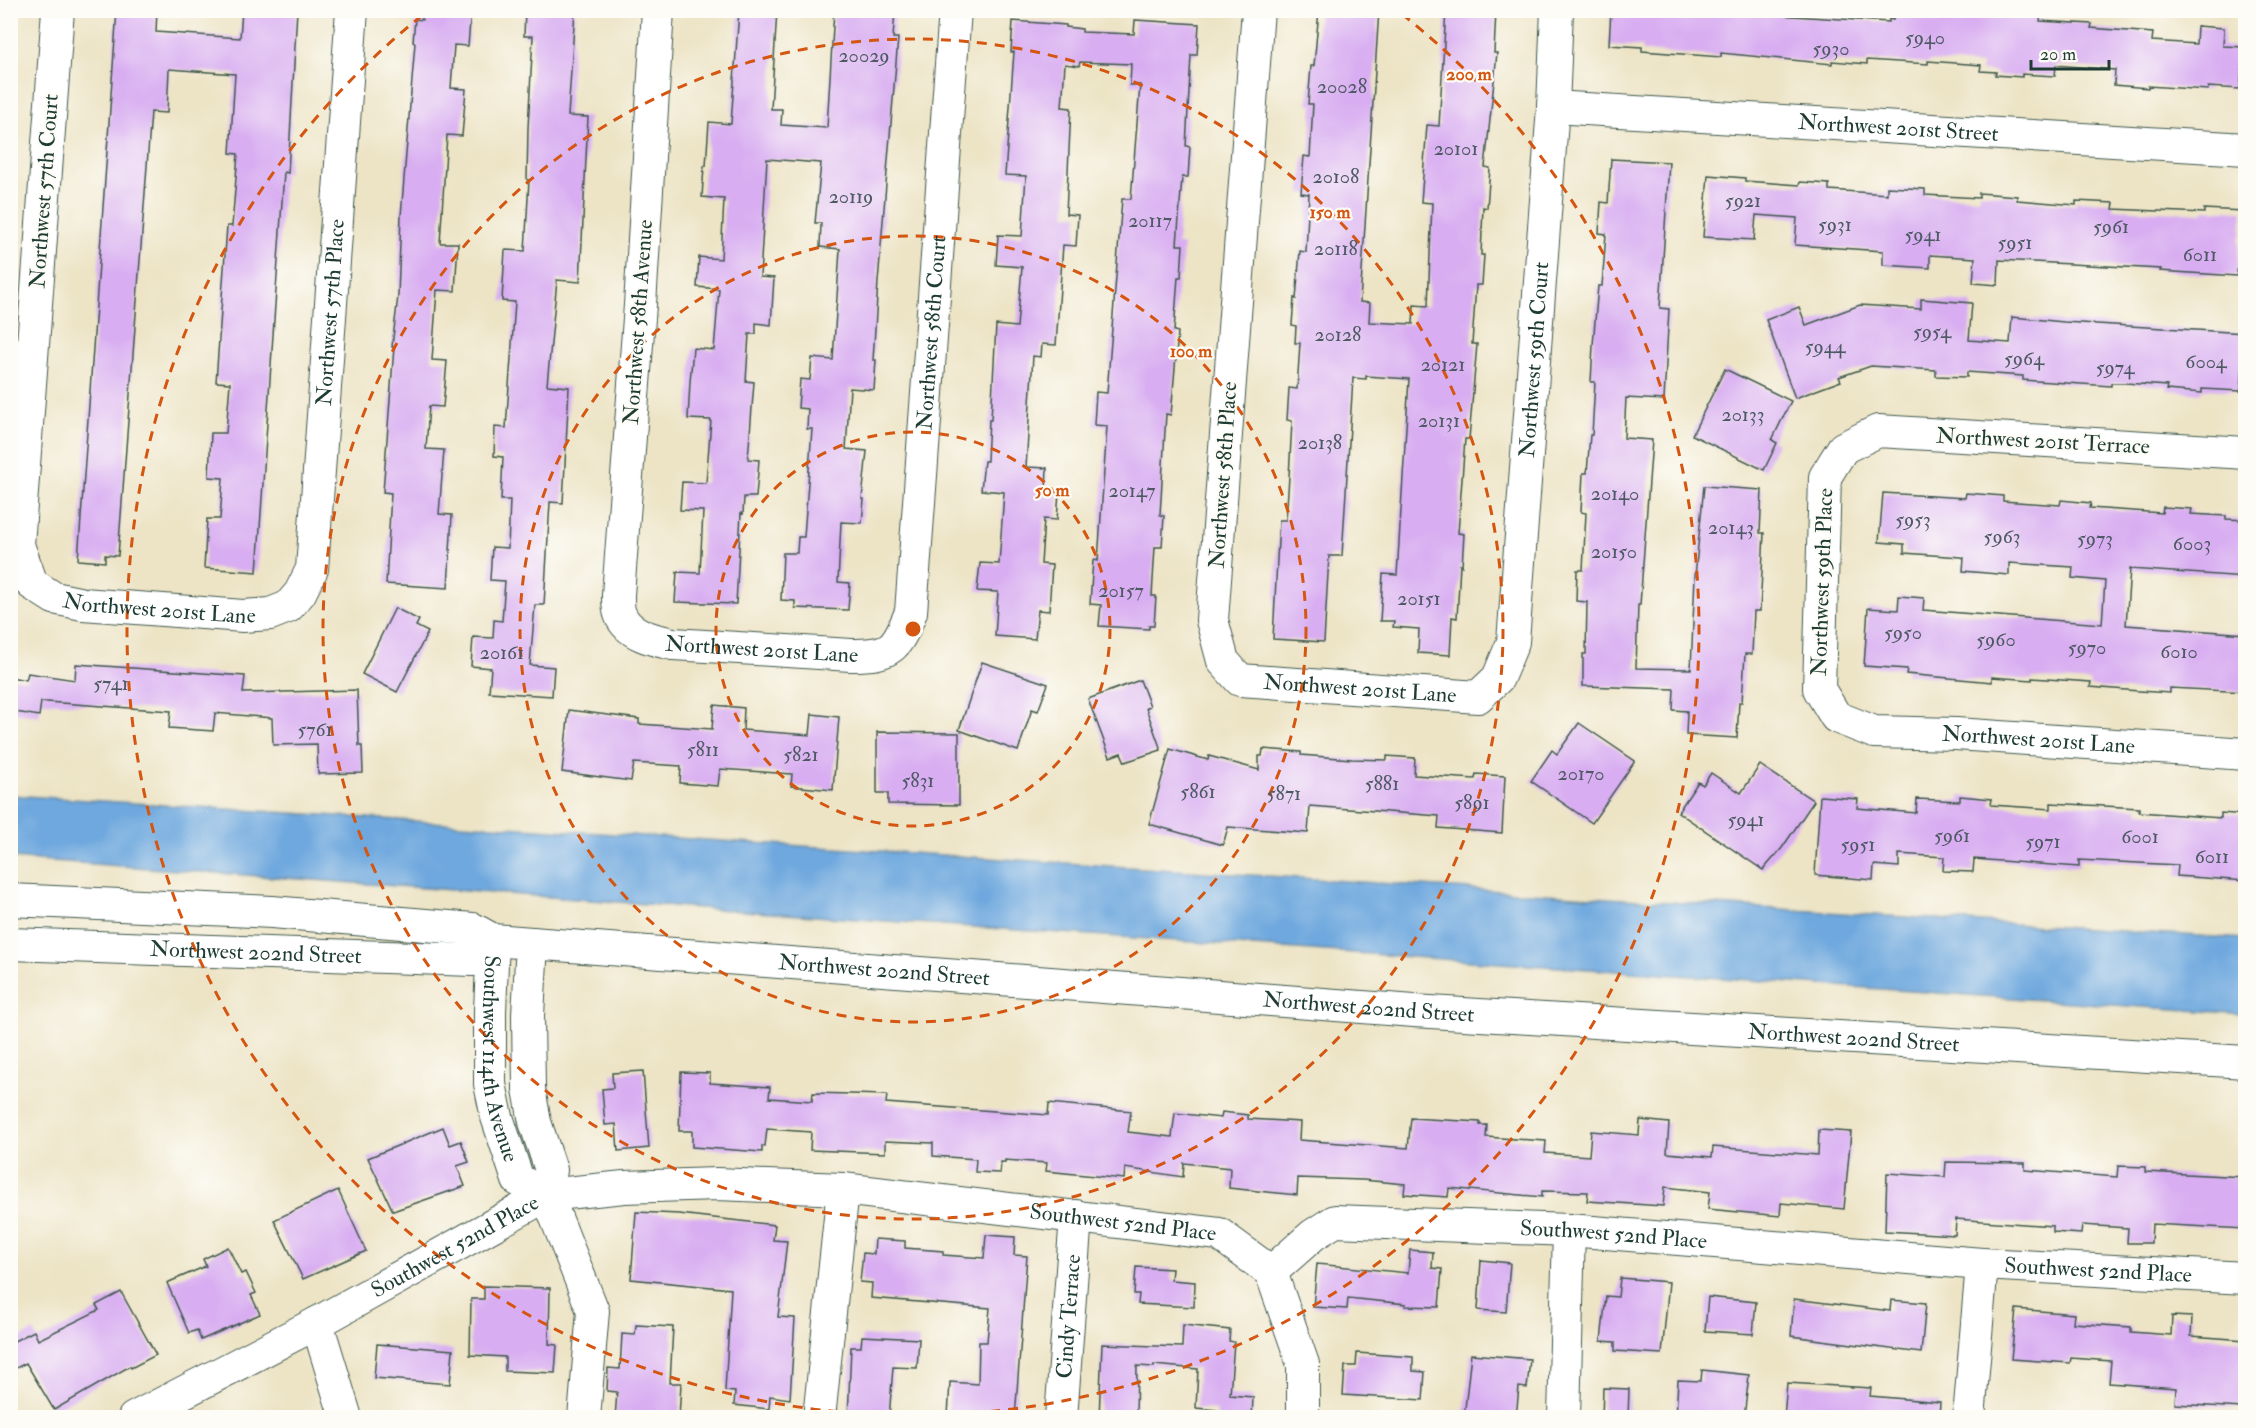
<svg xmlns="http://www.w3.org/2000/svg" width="2256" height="1428" viewBox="0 0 2256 1428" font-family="'IM FELL Double Pica',serif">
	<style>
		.water { fill: #6ea8de; stroke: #467289; stroke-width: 1.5 }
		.building { fill: #d8adf1 }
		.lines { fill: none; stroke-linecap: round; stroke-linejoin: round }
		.minor-casing { stroke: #3e564a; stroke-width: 34 }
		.minor { stroke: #fff; stroke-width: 32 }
		.ring { fill: none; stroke: #d45610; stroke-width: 3; stroke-dasharray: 10 8 }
		.labels { text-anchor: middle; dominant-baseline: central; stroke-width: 4.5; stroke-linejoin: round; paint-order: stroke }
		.number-label { font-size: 20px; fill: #4d5963 }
		.street-label { font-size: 22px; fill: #1f3d34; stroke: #fdfcf7 }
		.centre { fill: #d45610; stroke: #fdfcf7; stroke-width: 3 }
		.ring-label { font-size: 18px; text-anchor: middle; font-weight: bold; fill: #d45610; stroke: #fdfcf7; stroke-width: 4.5; stroke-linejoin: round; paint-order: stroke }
	</style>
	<rect width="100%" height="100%" fill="#fdfcf7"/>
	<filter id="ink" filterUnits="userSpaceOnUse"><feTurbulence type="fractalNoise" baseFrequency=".0167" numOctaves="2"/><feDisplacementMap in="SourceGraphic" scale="12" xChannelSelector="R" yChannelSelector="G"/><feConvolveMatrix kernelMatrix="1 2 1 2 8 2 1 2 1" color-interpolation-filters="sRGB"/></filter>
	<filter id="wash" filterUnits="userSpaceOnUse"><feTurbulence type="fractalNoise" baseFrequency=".008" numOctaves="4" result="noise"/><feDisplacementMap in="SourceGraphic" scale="24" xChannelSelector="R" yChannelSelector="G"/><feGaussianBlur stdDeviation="1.35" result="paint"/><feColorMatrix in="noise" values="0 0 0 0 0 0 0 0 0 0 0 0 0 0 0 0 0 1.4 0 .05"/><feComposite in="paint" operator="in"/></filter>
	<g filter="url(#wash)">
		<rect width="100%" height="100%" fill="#ede4c6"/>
		<path class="water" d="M10 795 2245 939V1014L770 913 11 858Z"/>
		<g id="blocks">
			<g class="building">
				<path d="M117 10H157L156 32 240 38 242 10H297L288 173 284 172 257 572 204 568 207 519H220L223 478 209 477 211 433H226L230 383 216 382 227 226H232L238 154 230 153 235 74 169 69 167 113 151 112 118 556 105 555V562L78 560Z"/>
				<path d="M423 10H471L468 46 454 45 451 88 466 89 462 136 447 135 440 243H458L455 291 437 290 432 360 447 361 443 407 429 406 426 449 444 450 439 514 452 515 448 588 386 584 391 493 383 492 394 347H392L398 296 401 216 415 43 413 42 415 19 422 20Z"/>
				<path d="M525 10H575L568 116 588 117 580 282 557 280 547 385 569 387 563 503 550 502 544 605H535L530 665 554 667 552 696 489 692 491 668 471 666 473 637 493 638 494 620 502 621 505 581 490 580 491 563 492 547 508 548 510 500H501L503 457 494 456 495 427 506 428 515 302 502 301 505 250 525 251 529 180H527L528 128 533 36H524Z"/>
				<path d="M739 10H777L771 109H782L781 125 827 128 834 10H895L893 38H898L878 282 873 360H876L874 390 850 388 846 449 867 451 862 499H864L862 523 841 522 838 582 850 583 848 610 795 608V601L781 600 783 553H797L798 537H804L812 429H807L808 409 798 408 800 379 810 380 812 358 833 360 840 249 820 247 821 223H815L821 163 767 159 760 277 774 278 771 325 756 323V334H749L746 381 754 382 748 459 759 460 756 497H744L743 514 741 513 736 604 675 602 677 572 700 573 703 511 680 510 682 482 706 483 711 420 688 419 690 382 693 348 714 350 719 289 697 287 699 257 721 259 724 199 702 197 704 166H706L709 122 731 124Z"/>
				<path d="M1319 10H1379L1360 302 1370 303 1369 322 1413 324 1414 305 1428 306 1432 203 1421 202 1427 125 1439 126 1446 10H1496L1494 53H1497L1485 167 1490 168 1487 208 1483 207 1481 255H1484L1482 285H1476L1472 344H1477L1469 439H1465L1458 533 1464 534 1462 566 1460 565 1457 618 1452 617 1450 655 1418 653 1419 629 1393 627 1394 621H1380L1383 574 1397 575 1409 379 1366 376V379L1353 378 1342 556H1329L1324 642 1273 639 1279 520H1286L1289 477 1292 421 1287 420 1289 388 1297 389 1300 343H1295L1296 326 1292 325 1294 298 1296 299 1300 251 1306 252 1309 194 1301 193 1304 156 1310 157 1313 104H1308L1311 66H1314Z"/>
				<path d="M1611 10H1754L1777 12V15L1889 22V19L1893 20 1894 10H1979L2041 15 2040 21 2092 24 2091 28 2153 33 2152 41 2196 44 2197 26 2224 28 2223 46 2244 47 2240 89 2208 87V90L2148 86V88L2114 85 2115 70 2056 65 2055 76 2022 74V77L1995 75 1996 72 1980 71 1981 65 1928 61V64L1867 60V64L1832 61V64L1721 53V57L1642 51V47L1609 45Z"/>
				<path d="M1135 20 1199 24 1197 55H1191L1186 146 1190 147 1188 177H1182L1177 245H1183L1181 277H1178L1174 331 1178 332 1171 415 1166 414 1160 515 1164 516 1162 547H1155L1152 596H1156L1154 626H1149V629L1099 626 1101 605 1090 604 1093 560 1098 561 1107 426 1094 425 1096 392 1107 393 1122 199H1131L1140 85H1130L1131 64 1080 62 1079 66 1065 64 1062 107 1071 108 1066 214 1078 215 1076 246 1063 245 1056 345 1042 344 1041 357 1033 356 1026 467 1047 468 1046 491 1059 492 1057 520 1044 519 1041 564 1052 565 1049 611 1038 610 1035 639 995 636 998 592 977 591 980 563 999 564 1004 492 981 490 984 461H987L989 420H991L996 325 1017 327 1022 267 996 265 998 235 1022 236 1026 176 1005 175 1014 52H1011L1013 21 1066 25V27L1082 29V32L1134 34Z"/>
				<path d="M1611 159 1669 162 1660 308 1669 309 1664 400 1626 398 1624 438 1652 440 1640 605H1638L1636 668 1691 669 1695 576 1704 486 1762 490 1760 533H1764L1760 611H1754L1752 654H1745L1742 702H1739L1737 738 1686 735 1687 711 1673 710 1674 689 1583 686V654H1586L1587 602 1576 601 1577 570H1583L1586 513 1581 512 1583 473H1587L1590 435H1592L1595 382H1591L1593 345 1598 286H1602L1606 234 1599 233 1601 202 1608 203Z"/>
				<path d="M1708 175 1745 178V181L1799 185 1800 182 1829 184V190L1887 194V187L1925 189V195L1979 198V193L2017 196V200L2076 205V201L2114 203 2113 209 2204 213V209L2243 211 2241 237H2239L2237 276 2160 271 2161 269 1999 260 1998 285 1973 283 1975 258 1930 255V268L1883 265V251L1795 245 1797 218 1756 215 1754 240 1703 237Z"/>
				<path d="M1921 299 1972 303 1969 340 2010 343 2012 317 2064 322 2245 333 2241 391 2202 389V393L2166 390 2167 386 2125 383H2111V386L2023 380V376L1967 372V377L1936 376V370L1871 366 1839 377 1841 381 1795 398 1766 320 1799 307 1806 325 1860 305 1921 309Z"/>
				<path d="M1725 369 1791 401 1772 440 1777 443 1764 470 1692 435Z"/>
				<path d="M1883 493 1965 498 1966 493 2003 496V501L2060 505 2061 500 2091 503 2090 508 2162 513 2163 507 2192 509 2191 514 2226 516V519L2246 520V577L2130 569 2126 625 2246 634V692L2170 688V693L2139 691 2090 687 2091 682 2032 678V680L1992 677V682L1906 674 1907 669 1864 666 1868 608 1898 610 1899 596 1924 598 1923 610 2102 624 2105 581 2072 578 2073 567 2009 563V575L1963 571 1964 558 1961 557 1904 553V544L1879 542Z"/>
				<path d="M395 608 419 620 416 626 428 632 397 692 362 674Z"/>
				<path d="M982 662 1048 684 1038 711 1032 709 1018 751 959 730Z"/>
				<path d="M76 664 245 676 243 693 357 690 359 746H362L363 773 318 774 317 744 273 745 272 718 215 713 213 731 169 728 171 711 47 702H41L39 716 10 711V677L26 680 28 673 75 680Z"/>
				<path d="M1140 680 1150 706 1146 708 1161 750 1125 762 1121 753 1110 757 1088 699Z"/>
				<path d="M714 705 744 708 743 730 810 735 812 714 839 717 833 790 791 786 792 774 720 769 718 786 680 783 681 766 634 763 631 781 562 772 569 710 639 719V724L712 729Z"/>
				<path d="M1579 723 1635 761 1592 823 1531 781 1552 750 1557 754Z"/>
				<path d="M877 732 959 733V805L888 804V793H877Z"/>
				<path d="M1170 749 1208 760 1209 756 1259 770V756H1262L1263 749 1301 752V755L1352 759 1387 760V756L1415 758 1414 775 1475 779 1476 774 1505 776 1502 833 1438 828 1439 816 1310 806 1308 833 1228 827 1223 845 1149 824Z"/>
				<path d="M1760 765 1814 801 1782 848 1763 870 1678 812 1698 782 1703 785 1711 773 1741 793Z"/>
				<path d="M1820 796 1858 799 1857 808 1916 813 1917 799 1960 801V796L1992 799 1991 805 2051 809V803L2139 808V812L2221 818V813L2246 815V881L2177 876 2178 865 2079 860V867L1974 859 1973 872 1943 871 1944 857 1899 854V867L1874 865 1873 880 1815 875Z"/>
				<path d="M643 1071 649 1148 618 1151 616 1124 605 1125 602 1089 613 1088 612 1073Z"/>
				<path d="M681 1072 710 1073V1083L770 1087 769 1098 812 1101 813 1093 887 1095 886 1103 1048 1115 1049 1103 1131 1111 1128 1132 1172 1137 1175 1113 1221 1118 1222 1112 1248 1115V1119L1300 1122 1299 1140 1408 1148 1411 1118 1480 1122V1125H1487L1486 1137 1546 1141 1545 1153 1589 1156 1591 1131 1639 1135 1640 1120 1669 1123 1667 1153 1712 1157 1713 1147 1818 1155 1819 1130 1851 1132 1844 1209 1781 1203 1780 1216 1708 1209 1710 1192 1665 1187 1663 1206 1587 1201 1588 1192 1542 1191V1197L1449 1188 1448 1197 1404 1194 1405 1184 1363 1180 1298 1178 1297 1195 1229 1188 1230 1168 1184 1163 1183 1177 1125 1168 1124 1179 1046 1171 1047 1163 1005 1160V1162H1001L1000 1173 975 1172 976 1159 933 1156V1143L885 1141V1153L810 1150 811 1132 767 1129 765 1146H762V1152L692 1147V1131H679Z"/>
				<path d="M443 1127 450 1145 461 1141 469 1162 457 1166 465 1186 393 1211 368 1158Z"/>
				<path d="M1946 1162 2025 1163V1170L2117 1177 2118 1166 2145 1167V1172L2246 1177V1229L2152 1224 2151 1243H2127L2128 1228 2082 1225 2081 1234 2053 1232V1226L1956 1219 1955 1235 1885 1231 1887 1173 1945 1177Z"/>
				<path d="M338 1190 366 1251 303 1279 274 1220Z"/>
				<path d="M636 1212 679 1214 775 1225 773 1240 787 1241 778 1317 795 1318 790 1399 770 1396 769 1409 734 1405 735 1392 725 1391 731 1289 631 1279Z"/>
				<path d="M986 1235 1015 1237 1014 1255 1027 1256 1015 1418 948 1416 950 1382 978 1384 979 1342H987L990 1308 871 1298 872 1283 860 1282 863 1253 874 1254 875 1239 905 1241V1248L943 1251V1255L984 1258Z"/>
				<path d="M228 1247 241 1274 246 1272 256 1293 251 1295 260 1314 201 1340 197 1330 189 1333 167 1283 206 1266 203 1259Z"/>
				<path d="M1410 1250 1433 1252 1432 1268 1442 1269 1439 1307 1405 1306 1406 1304 1348 1298 1347 1309 1313 1307 1317 1264 1408 1273Z"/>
				<path d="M1481 1260 1510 1263 1506 1312 1478 1310Z"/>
				<path d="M1136 1267 1172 1269 1171 1280 1195 1282 1194 1307 1138 1304 1139 1294H1134Z"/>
				<path d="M1620 1278 1669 1282 1662 1354 1615 1351V1342L1601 1341 1606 1296 1618 1297Z"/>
				<path d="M484 1286 550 1288 549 1344 557 1345 555 1373 505 1371V1357L470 1355 471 1299H484Z"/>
				<path d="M121 1292 156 1355 131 1368 130 1366 54 1410 26 1363 10 1371V1343L34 1331 38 1340 99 1310 96 1305Z"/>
				<path d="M1708 1297 1756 1302 1753 1334 1705 1331Z"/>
				<path d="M1794 1299 1890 1311 1891 1300 1926 1303 1921 1353 1791 1336Z"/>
				<path d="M2016 1309 2074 1314 2073 1323 2131 1327V1332L2171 1335 2172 1316 2192 1317 2191 1336 2246 1340V1398H2243L2242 1408 2175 1404 2176 1388 2109 1383 2111 1361 2071 1358 2070 1363 2011 1359Z"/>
				<path d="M636 1325 673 1327 670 1383H681L679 1418H615L617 1392 607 1391 608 1368 620 1369 622 1334 635 1335Z"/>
				<path d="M1183 1325 1230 1330 1229 1341 1234 1342 1230 1395 1253 1397 1252 1418H1215L1216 1410 1196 1408 1198 1369 1154 1365V1367L1137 1366 1136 1418H1099L1102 1344 1182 1347Z"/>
				<path d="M862 1336 919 1339 917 1368 893 1367 889 1418H848L851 1347H861Z"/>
				<path d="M377 1344 453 1350 450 1384 374 1378Z"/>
				<path d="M1357 1353 1413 1357V1371L1425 1372 1423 1400 1343 1395 1345 1366H1356Z"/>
				<path d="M1471 1354 1530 1359 1527 1388 1519 1387 1516 1418H1464Z"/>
				<path d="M1702 1370 1749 1375 1744 1418H1676L1678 1380 1701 1381Z"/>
				<path d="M1787 1383 1871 1388 1870 1396 1940 1402 1939 1418H1784Z"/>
				<path d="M1603 1388 1629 1389 1628 1418H1602Z"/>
			</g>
		</g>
	</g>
	<g filter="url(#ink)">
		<use href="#blocks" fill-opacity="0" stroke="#3e564a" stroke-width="1.5"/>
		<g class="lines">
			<defs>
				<g id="minor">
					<path id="s1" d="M58 10 18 545 32 584 54 598 83 604 243 616 270 614 288 607 300 593 312 569 352 10"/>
					<path id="s2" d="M658 10 640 305 618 595C618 601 618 609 620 614 628 635 654 640 673 644L851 655C892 655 896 649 911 612L955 10"/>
					<path id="s3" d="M1258 10 1212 620 1223 661 1240 680 1478 697 1498 678 1513 642 1553 107 1557 10"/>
					<path id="s4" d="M1553 107 2246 149"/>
					<path id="s5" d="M2246 453 1878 431 1843 448 1825 477 1819 689 1836 717 1874 732 1956 734 2246 754"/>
					<path id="s6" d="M10 900 272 912 473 929 493 940 1414 1011 2246 1062"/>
					<path id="s7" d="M493 940 490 1011V1084L497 1117 518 1180 547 1195"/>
					<path d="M532 943 528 1015 529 1089 535 1122 551 1170 547 1195 593 1311 584 1418"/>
					<path id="s8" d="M10 944 473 960 493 940"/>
					<path d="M1271 1272 1303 1364V1418"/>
					<path d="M317 1323 346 1418"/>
					<path id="s9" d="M134 1418 317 1323 547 1195 624 1187 717 1184 843 1189 1219 1234 1271 1272 1313 1235 1335 1221 1569 1230 1982 1264 2246 1278"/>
					<path d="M819 1418 843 1189"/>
					<path id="s10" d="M1061 1418 1076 1216"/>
					<path d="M1564 1418 1569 1230"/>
					<path d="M1969 1418 1982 1264"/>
				</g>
			</defs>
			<use href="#minor" class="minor-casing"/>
			<use href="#minor" class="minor"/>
		</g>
	</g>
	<g class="ring">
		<circle cx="913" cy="629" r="197"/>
		<circle cx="913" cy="629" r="393"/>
		<circle cx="913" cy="629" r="590"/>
		<path d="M1402 14A786 786 0 1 1 424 14"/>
	</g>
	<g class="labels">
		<g class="number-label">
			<text x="1925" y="37">5940</text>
			<text x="1831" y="48">5930</text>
			<text x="864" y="55">20029</text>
			<text x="1342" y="86">20028</text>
			<text x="1456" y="148">20101</text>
			<text x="1336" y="176">20108</text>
			<text x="851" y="196">20119</text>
			<text x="1743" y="200">5921</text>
			<text x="1150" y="220">20117</text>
			<text x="1835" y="224">5931</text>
			<text x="2111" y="226">5961</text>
			<text x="1923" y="234">5941</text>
			<text x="2015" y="242">5951</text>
			<text x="1336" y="248">20118</text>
			<text x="2200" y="254">6011</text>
			<text x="1932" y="331">5954</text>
			<text x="1338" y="334">20128</text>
			<text x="1825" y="346">5944</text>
			<text x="2024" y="358">5964</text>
			<text x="2206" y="361">6004</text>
			<text x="1443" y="364">20121</text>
			<text x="2115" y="367">5974</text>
			<text x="1743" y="414">20133</text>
			<text x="1439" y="420">20131</text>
			<text x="1320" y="442">20138</text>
			<text x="1132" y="490">20147</text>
			<text x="1615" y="493">20140</text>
			<text x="1913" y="519">5953</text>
			<text x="1731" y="527">20143</text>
			<text x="2002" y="536">5963</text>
			<text x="2095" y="538">5973</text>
			<text x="2192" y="543">6003</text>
			<text x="1614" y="551">20150</text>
			<text x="1121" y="590">20157</text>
			<text x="1419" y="598">20151</text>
			<text x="1903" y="632">5950</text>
			<text x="1996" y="639">5960</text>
			<text x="2087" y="647">5970</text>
			<text x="2179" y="651">6010</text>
			<text x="502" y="652">20161</text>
			<text x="111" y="683">5741</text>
			<text x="315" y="729">5761</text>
			<text x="703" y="749">5811</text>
			<text x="801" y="754">5821</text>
			<text x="1581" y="773">20170</text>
			<text x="918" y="780">5831</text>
			<text x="1382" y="783">5881</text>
			<text x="1198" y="791">5861</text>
			<text x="1284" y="793">5871</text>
			<text x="1472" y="802">5891</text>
			<text x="1746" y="819">5941</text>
			<text x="1952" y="835">5961</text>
			<text x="2140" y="836">6001</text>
			<text x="2043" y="841">5971</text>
			<text x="1858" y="844">5951</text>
			<text x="2212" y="856">6011</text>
		</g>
		<g class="street-label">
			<text stroke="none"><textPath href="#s4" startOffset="346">Northwest 201st Street</textPath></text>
			<text transform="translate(44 191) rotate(-86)">Northwest 57th Court</text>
			<text stroke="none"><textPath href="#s1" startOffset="1143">Northwest 57th Place</textPath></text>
			<text transform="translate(638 322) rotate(-86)">Northwest 58th Avenue</text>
			<text stroke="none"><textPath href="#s2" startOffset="1210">Northwest 58th Court</textPath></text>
			<text stroke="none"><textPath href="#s3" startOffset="1268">Northwest 59th Court</textPath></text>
			<text transform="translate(2043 441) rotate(3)">Northwest 201st Terrace</text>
			<text transform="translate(1223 475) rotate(-86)">Northwest 58th Place</text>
			<text transform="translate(1822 582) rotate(-88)">Northwest 59th Place</text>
			<text stroke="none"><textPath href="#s1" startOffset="710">Northwest 201st Lane</textPath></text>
			<text stroke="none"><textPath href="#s2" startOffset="758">Northwest 201st Lane</textPath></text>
			<text stroke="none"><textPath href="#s3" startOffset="800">Northwest 201st Lane</textPath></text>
			<text stroke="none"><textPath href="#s5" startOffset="892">Northwest 201st Lane</textPath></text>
			<text stroke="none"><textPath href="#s8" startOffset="246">Northwest 202nd Street</textPath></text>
			<text stroke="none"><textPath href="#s6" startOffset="879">Northwest 202nd Street</textPath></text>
			<text stroke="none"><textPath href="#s6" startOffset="1365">Northwest 202nd Street</textPath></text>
			<text stroke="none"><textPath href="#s6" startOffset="1851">Northwest 202nd Street</textPath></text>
			<text stroke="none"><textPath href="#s7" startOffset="120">Southwest 114th Avenue</textPath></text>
			<text stroke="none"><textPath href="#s9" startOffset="1048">Southwest 52nd Place</textPath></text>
			<text stroke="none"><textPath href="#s9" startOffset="1570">Southwest 52nd Place</textPath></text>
			<text stroke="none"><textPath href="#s9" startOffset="364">Southwest 52nd Place</textPath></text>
			<text stroke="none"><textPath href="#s9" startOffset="2056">Southwest 52nd Place</textPath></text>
			<text stroke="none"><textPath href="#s10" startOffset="102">Cindy Terrace</textPath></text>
		</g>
	</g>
	<circle cx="913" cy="629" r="9" class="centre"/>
	<g class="ring-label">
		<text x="1469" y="80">200 m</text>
		<text x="1330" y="218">150 m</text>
		<text x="1191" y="357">100 m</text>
		<text x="1052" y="496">50 m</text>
	</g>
	<rect width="2256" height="1428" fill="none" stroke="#fdfcf7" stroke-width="36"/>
	<path d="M2031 60v9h78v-9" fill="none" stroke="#1f3d34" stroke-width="3"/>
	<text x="2040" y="60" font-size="18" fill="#1f3d34" stroke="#fdfcf7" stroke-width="4.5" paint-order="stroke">20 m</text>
</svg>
